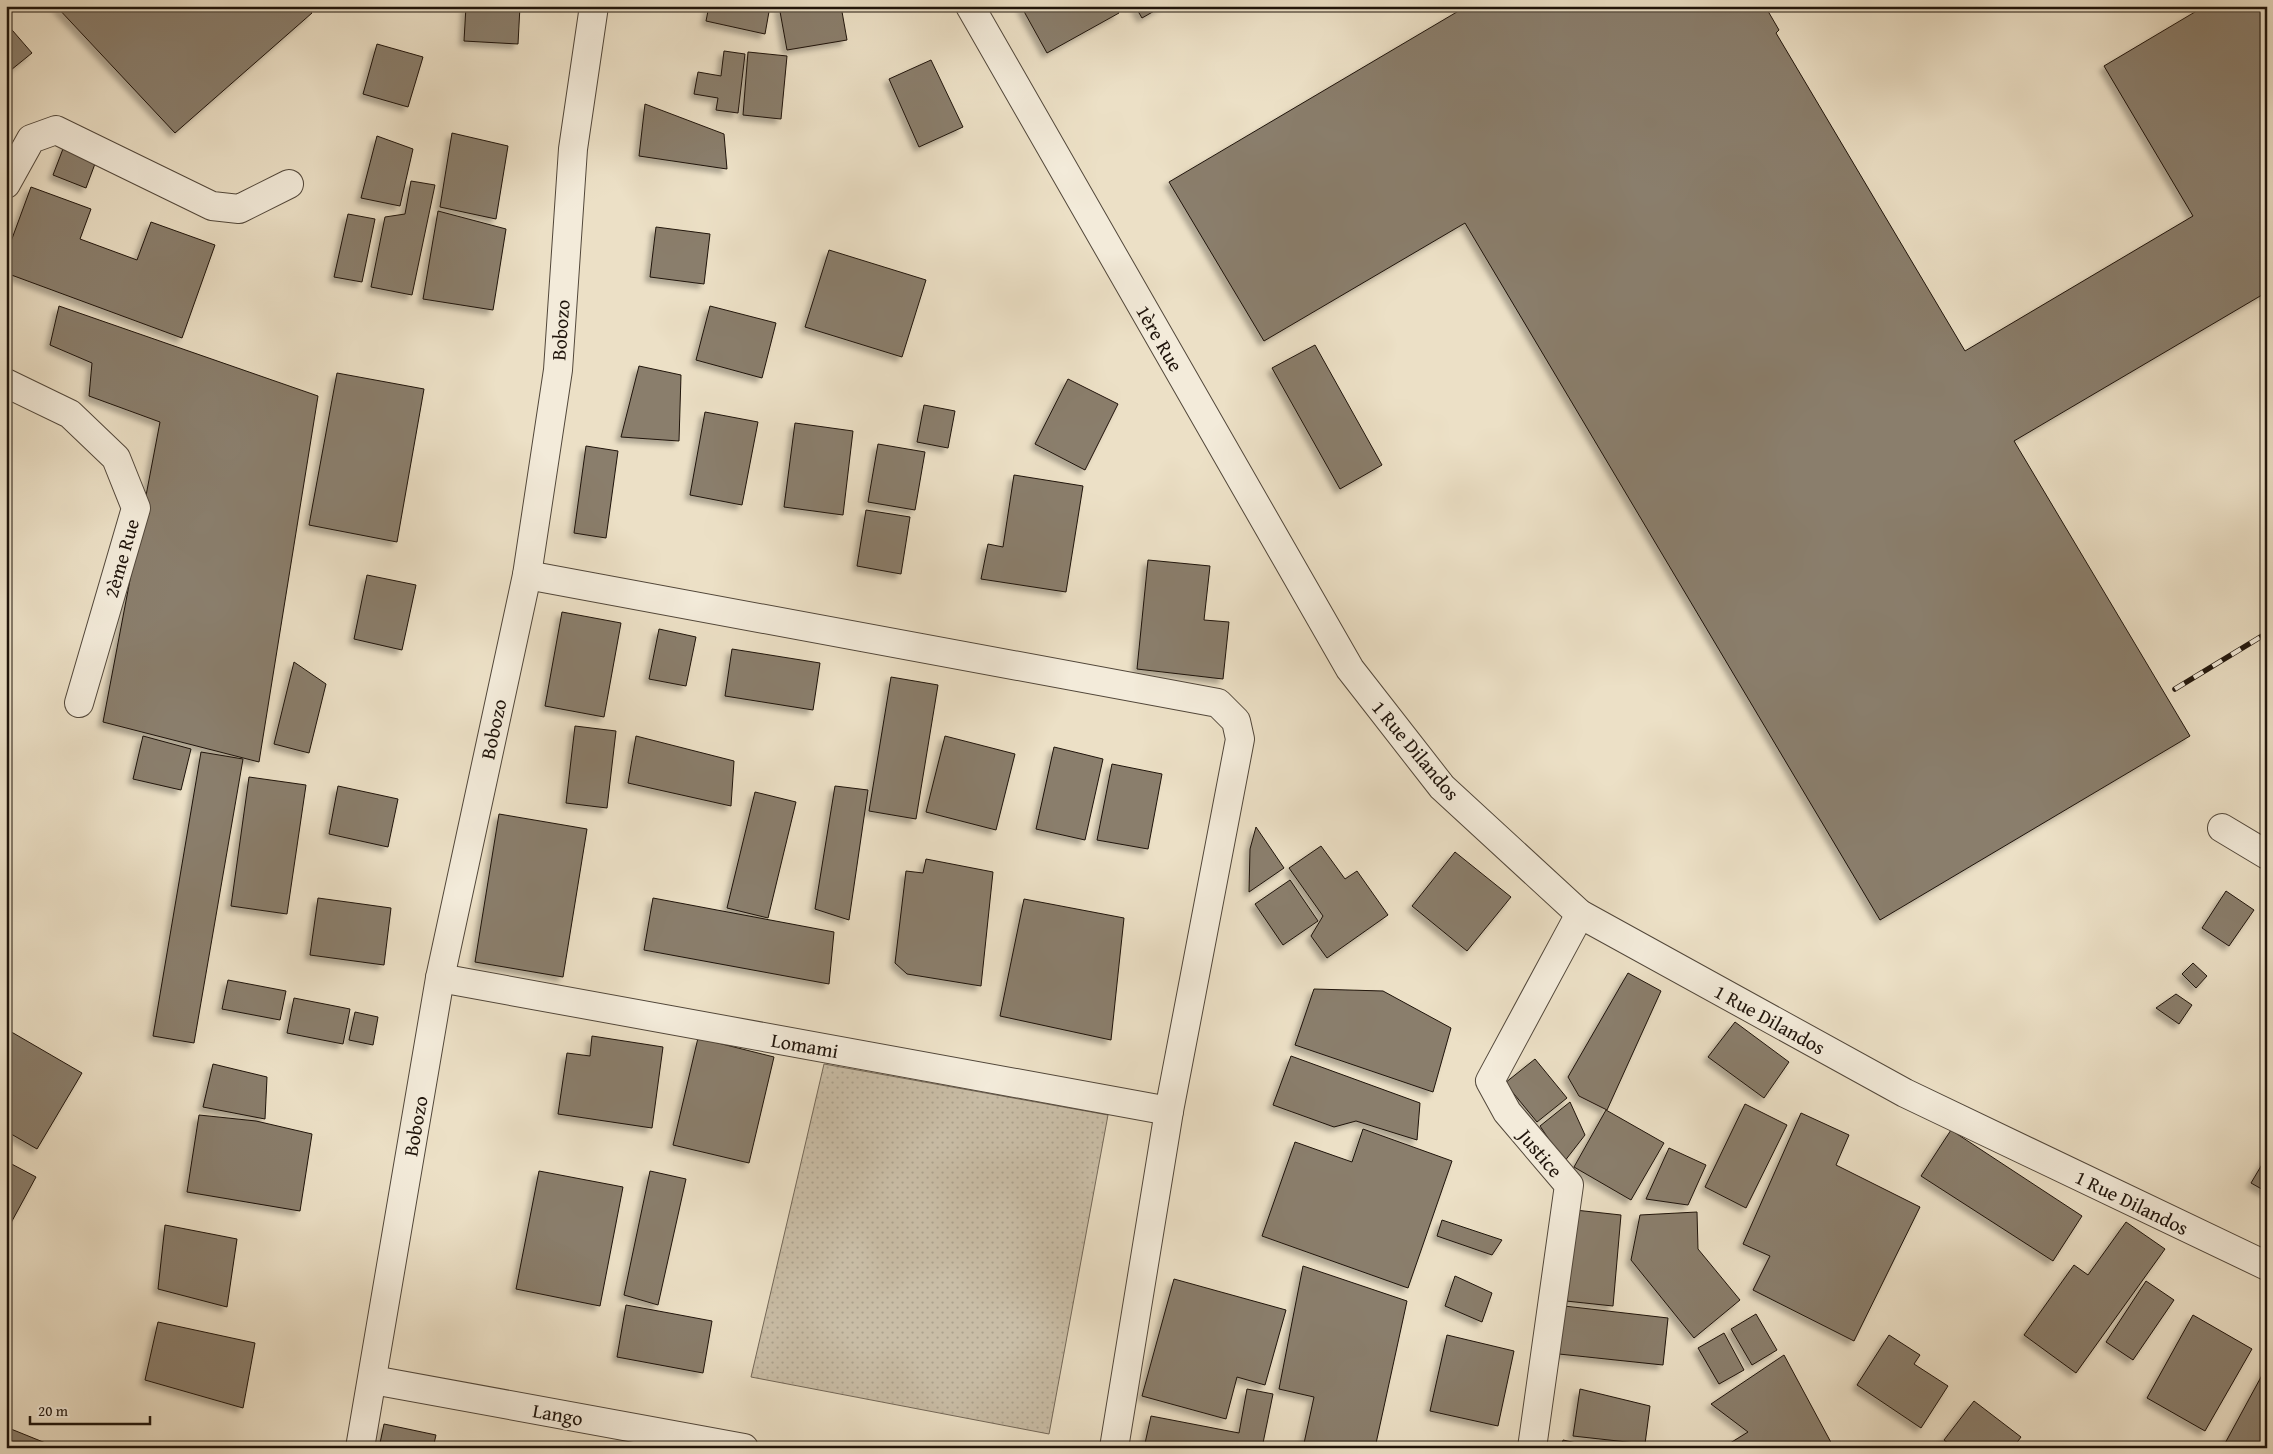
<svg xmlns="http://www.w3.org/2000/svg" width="2273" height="1454" viewBox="0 0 2273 1454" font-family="'Gentium Book Plus',serif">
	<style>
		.green { fill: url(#green-dots); stroke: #746858 }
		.building { fill: #8a7e6c; stroke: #1f140b; filter: url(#shadow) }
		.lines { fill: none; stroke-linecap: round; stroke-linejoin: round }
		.minor-casing { stroke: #52473a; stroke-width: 30 }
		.minor { stroke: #f3ebda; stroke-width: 28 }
		.rail-casing { stroke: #1f140b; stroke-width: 5.5 }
		.rail { stroke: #f3ebda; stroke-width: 4; stroke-dasharray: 11; stroke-linecap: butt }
		.labels { text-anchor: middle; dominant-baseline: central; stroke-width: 4.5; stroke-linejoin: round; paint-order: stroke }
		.street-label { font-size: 20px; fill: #1f140b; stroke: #f3ebda }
	</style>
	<defs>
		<pattern id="green-dots" width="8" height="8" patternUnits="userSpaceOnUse" patternTransform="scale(1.25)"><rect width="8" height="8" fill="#c9bda6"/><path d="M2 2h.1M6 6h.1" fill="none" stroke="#aca28e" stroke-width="1.8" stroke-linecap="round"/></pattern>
		<filter id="shadow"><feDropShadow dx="-4.5" dy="4.5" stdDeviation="2.5" flood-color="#0004"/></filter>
	</defs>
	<rect width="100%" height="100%" fill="#ece0c6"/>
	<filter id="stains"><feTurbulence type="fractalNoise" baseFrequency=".004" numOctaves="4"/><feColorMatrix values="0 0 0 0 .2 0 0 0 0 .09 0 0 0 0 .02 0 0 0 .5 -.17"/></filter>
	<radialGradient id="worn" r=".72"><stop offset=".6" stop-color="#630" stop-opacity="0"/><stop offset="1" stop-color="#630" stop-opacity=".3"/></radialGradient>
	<path class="green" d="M824 1064 1108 1115 1049 1434 751 1377Z"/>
	<g class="building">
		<path d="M56 6H306L312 13 175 133Z"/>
		<path d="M466 6H520L518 44 464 41Z"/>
		<path d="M709 6H770L765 34 706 21Z"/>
		<path d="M779 6H841L847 40 787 50Z"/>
		<path d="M1021 6H1115L1119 13 1047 53Z"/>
		<path d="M1135 6H1163L1142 18Z"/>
		<path d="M1467 6H1765L1779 30 1776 33 1965 351 2193 216 2104 66 2205 6H2267V292L2014 441 2190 736 1880 920 1465 223 1264 341 1169 182Z"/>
		<path d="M6 23 32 53 6 74Z"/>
		<path d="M377 44 423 57 408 107 363 94Z"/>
		<path d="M724 51 745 54 738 113 716 110 718 98 694 94 698 72 721 76Z"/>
		<path d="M748 52 787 56 781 119 743 115Z"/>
		<path d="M931 60 963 127 919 147 889 79Z"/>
		<path d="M645 104 724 134 727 169 639 156Z"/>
		<path d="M452 133 508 146 496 219 440 207Z"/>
		<path d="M377 136 413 149 400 206 361 198Z"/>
		<path d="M66 141 99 153 86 188 53 175Z"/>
		<path d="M411 181 435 185 412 295 371 287 385 217 405 214Z"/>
		<path d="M31 187 91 209 80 239 137 260 151 222 215 245 182 338 6 273V255Z"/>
		<path d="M438 211 506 229 493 310 423 299Z"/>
		<path d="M348 214 375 219 362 282 334 277Z"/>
		<path d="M656 227 710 234 704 284 650 277Z"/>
		<path d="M829 250 926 280 902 357 805 327Z"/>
		<path d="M59 306 318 396 259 762 103 722 160 422 89 396 92 363 50 345Z"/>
		<path d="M710 306 776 323 762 378 696 360Z"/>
		<path d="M1315 345 1382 465 1340 489 1272 368Z"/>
		<path d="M639 366 681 375 679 441 621 437Z"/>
		<path d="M337 373 424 389 397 542 309 525Z"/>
		<path d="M1068 379 1118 404 1085 470 1035 444Z"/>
		<path d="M924 405 955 411 948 448 917 442Z"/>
		<path d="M705 412 758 422 742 505 690 495Z"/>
		<path d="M795 423 853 431 843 515 784 507Z"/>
		<path d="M878 444 925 452 915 510 868 502Z"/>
		<path d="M586 446 618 451 606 538 574 533Z"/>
		<path d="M1014 475 1083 486 1066 592 981 579 988 544 1003 547Z"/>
		<path d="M866 510 910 517 901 574 857 566Z"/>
		<path d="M1148 560 1210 566 1204 620 1229 622 1223 679 1137 669Z"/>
		<path d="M367 575 416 585 402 650 354 639Z"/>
		<path d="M562 612 621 623 604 717 545 706Z"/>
		<path d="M659 629 696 637 686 686 649 679Z"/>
		<path d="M732 649 820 663 813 710 725 696Z"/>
		<path d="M294 662 326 684 309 753 274 744Z"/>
		<path d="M891 677 938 685 916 819 869 811Z"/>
		<path d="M575 726 616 731 607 808 566 803Z"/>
		<path d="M143 736 191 749 181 790 133 779Z"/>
		<path d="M636 736 734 761 731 806 628 783Z"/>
		<path d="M945 736 1015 754 996 830 926 812Z"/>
		<path d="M1054 747 1103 759 1085 840 1036 829Z"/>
		<path d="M201 752 243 759 194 1043 153 1036Z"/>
		<path d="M1112 764 1162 774 1148 849 1097 840Z"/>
		<path d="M249 777 306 785 287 914 231 906Z"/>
		<path d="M338 786 398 799 388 847 329 834Z"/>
		<path d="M835 786 868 790 849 920 815 909Z"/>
		<path d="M755 792 796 802 768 918 727 908Z"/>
		<path d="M499 814 587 829 563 977 475 962Z"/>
		<path d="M1256 827 1284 868 1249 892 1250 849Z"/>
		<path d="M1321 846 1345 879 1357 871 1388 915 1327 958 1311 936 1323 916 1289 868Z"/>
		<path d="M1455 852 1511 897 1467 951 1412 906Z"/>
		<path d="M926 859 993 872 981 986 907 974 895 963 906 871 923 873Z"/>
		<path d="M1290 880 1318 921 1283 945 1255 904Z"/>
		<path d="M2226 891 2254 910 2229 946 2202 928Z"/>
		<path d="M318 898 391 908 384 965 310 955Z"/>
		<path d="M653 898 834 932 829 984 644 950Z"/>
		<path d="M1024 899 1124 918 1111 1040 1000 1016Z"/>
		<path d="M2193 963 2207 976 2196 988 2182 974Z"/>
		<path d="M1628 973 1661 991 1607 1110 1579 1096 1568 1077Z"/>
		<path d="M228 980 286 991 280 1020 222 1009Z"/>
		<path d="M1314 989 1383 991 1451 1028 1433 1092 1295 1045Z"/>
		<path d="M2176 994 2192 1005 2179 1024 2156 1008Z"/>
		<path d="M294 998 350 1009 343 1044 287 1033Z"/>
		<path d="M355 1012 378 1017 373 1045 349 1040Z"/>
		<path d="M1735 1022 1789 1062 1764 1098 1708 1057Z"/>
		<path d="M8 1030 82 1073 37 1149 6 1131V1033Z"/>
		<path d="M592 1036 663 1047 652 1128 558 1114 567 1053 590 1056Z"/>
		<path d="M698 1038 774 1057 749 1163 673 1145Z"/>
		<path d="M1291 1056 1420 1103 1417 1140 1356 1121 1334 1127 1273 1105Z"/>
		<path d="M1535 1059 1567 1098 1537 1122 1505 1083Z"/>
		<path d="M213 1064 267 1077 265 1119 203 1107Z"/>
		<path d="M1570 1102 1585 1135 1564 1162 1540 1126Z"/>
		<path d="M1745 1104 1787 1125 1746 1208 1705 1187Z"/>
		<path d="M1606 1110 1664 1143 1631 1200 1574 1167Z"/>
		<path d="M1801 1113 1849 1135 1836 1165 1920 1207 1854 1341 1753 1290 1770 1256 1743 1244Z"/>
		<path d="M199 1115 256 1121 312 1134 300 1211 187 1192Z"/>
		<path d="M1363 1129 1452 1161 1408 1288 1262 1236 1295 1142 1352 1162Z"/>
		<path d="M1951 1130 2082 1216 2053 1261 1921 1176Z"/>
		<path d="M1669 1148 1706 1165 1688 1205 1646 1199Z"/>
		<path d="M2267 1156V1192L2251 1183Z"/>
		<path d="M6 1161 36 1177 6 1232Z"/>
		<path d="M539 1171 623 1187 600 1306 516 1289Z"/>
		<path d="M650 1171 686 1179 658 1305 624 1295Z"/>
		<path d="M1575 1210 1621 1215 1613 1306 1566 1301Z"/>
		<path d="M1697 1212 1698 1249 1740 1300 1694 1338 1631 1260 1640 1215Z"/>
		<path d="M1442 1220 1502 1240 1492 1255 1437 1236Z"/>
		<path d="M2126 1222 2165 1249 2076 1373 2024 1335 2074 1265 2088 1275Z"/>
		<path d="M165 1225 237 1239 227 1307 158 1289Z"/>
		<path d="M1303 1266 1407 1301 1375 1448H1303L1314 1397 1279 1389Z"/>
		<path d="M1455 1276 1492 1293 1482 1322 1445 1306Z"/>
		<path d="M1174 1279 1286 1310 1265 1385 1237 1377 1226 1419 1142 1396Z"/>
		<path d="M2146 1281 2174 1300 2133 1360 2106 1342Z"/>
		<path d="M626 1305 712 1321 703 1373 617 1357Z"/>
		<path d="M1564 1306 1668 1318 1663 1365 1559 1354Z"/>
		<path d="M1756 1314 1777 1350 1752 1365 1731 1329Z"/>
		<path d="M2193 1315 2252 1349 2205 1431 2147 1398Z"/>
		<path d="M158 1322 255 1343 243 1408 145 1380Z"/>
		<path d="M1724 1333 1744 1370 1719 1384 1698 1348Z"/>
		<path d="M1447 1335 1514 1351 1498 1426 1430 1411Z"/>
		<path d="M1889 1335 1920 1355 1914 1364 1948 1386 1921 1428 1857 1385Z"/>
		<path d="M1784 1355 1834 1448H1722L1748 1432 1711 1404Z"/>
		<path d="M2267 1366V1448H2225L2223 1447Z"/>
		<path d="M1247 1389 1273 1394 1262 1448H1144L1151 1416 1239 1433Z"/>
		<path d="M1580 1389 1650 1406 1645 1444 1573 1436Z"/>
		<path d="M1974 1401 2021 1437 2013 1448H1954L1944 1440Z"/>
		<path d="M384 1424 436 1435 433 1448H379Z"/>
		<path d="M6 1427 58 1448H6Z"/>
		<path d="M1563 1440 1599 1448H1561Z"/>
	</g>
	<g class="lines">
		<defs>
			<g id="minor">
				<path d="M970 6 1350 669 1442 787 1580 914 1905 1093 2267 1266"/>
				<path d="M6 184 31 139 56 130 212 206 239 209 289 184"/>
				<path d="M6 383 70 414 116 458 136 508 79 703"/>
				<path d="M527 575 1218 703 1236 721 1240 739 1169 1111 1114 1448"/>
				<path d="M2222 828 2267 855"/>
				<path d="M440 978 1169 1111"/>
				<path d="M373 1380 744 1448"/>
				<path d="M360 1448 440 978 527 575 558 370 573 149 594 6"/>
				<path d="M1532 1448 1569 1185 1507 1112 1490 1081 1580 914"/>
			</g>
		</defs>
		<use href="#minor" class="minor-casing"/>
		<use href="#minor" class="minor"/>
		<defs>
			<path id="rail" d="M2175 689 2267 633"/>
		</defs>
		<use href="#rail" class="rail-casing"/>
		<use href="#rail" class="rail"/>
	</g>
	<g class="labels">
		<g class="street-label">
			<text transform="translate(560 330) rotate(-86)">Bobozo</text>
			<text transform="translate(1160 338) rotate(60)">1ère Rue</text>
			<text transform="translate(121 558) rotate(-74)">2ème Rue</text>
			<text transform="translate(493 729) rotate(-78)">Bobozo</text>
			<text transform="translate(1416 750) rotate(50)">1 Rue Dilandos</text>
			<text transform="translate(1770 1019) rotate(29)">1 Rue Dilandos</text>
			<text transform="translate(805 1045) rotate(10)">Lomami</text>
			<text transform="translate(415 1126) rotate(-80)">Bobozo</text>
			<text transform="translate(1541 1153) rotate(50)">Justice</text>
			<text transform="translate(2132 1202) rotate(26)">1 Rue Dilandos</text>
			<text transform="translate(558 1414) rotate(10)">Lango</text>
		</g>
	</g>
	<rect width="2273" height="1454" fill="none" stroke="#ece0c6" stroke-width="25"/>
	<rect x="8" y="8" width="2258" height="1439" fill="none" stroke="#1f140b" stroke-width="2.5"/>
	<rect x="12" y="12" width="2248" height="1429" fill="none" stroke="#1f140b"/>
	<path d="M30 1416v8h120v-8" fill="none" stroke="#1f140b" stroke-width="2.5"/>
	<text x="38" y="1416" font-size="15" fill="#1f140b" stroke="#f3ebda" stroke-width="4" paint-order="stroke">20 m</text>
	<rect width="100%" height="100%" filter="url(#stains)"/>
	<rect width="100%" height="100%" fill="url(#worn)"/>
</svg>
